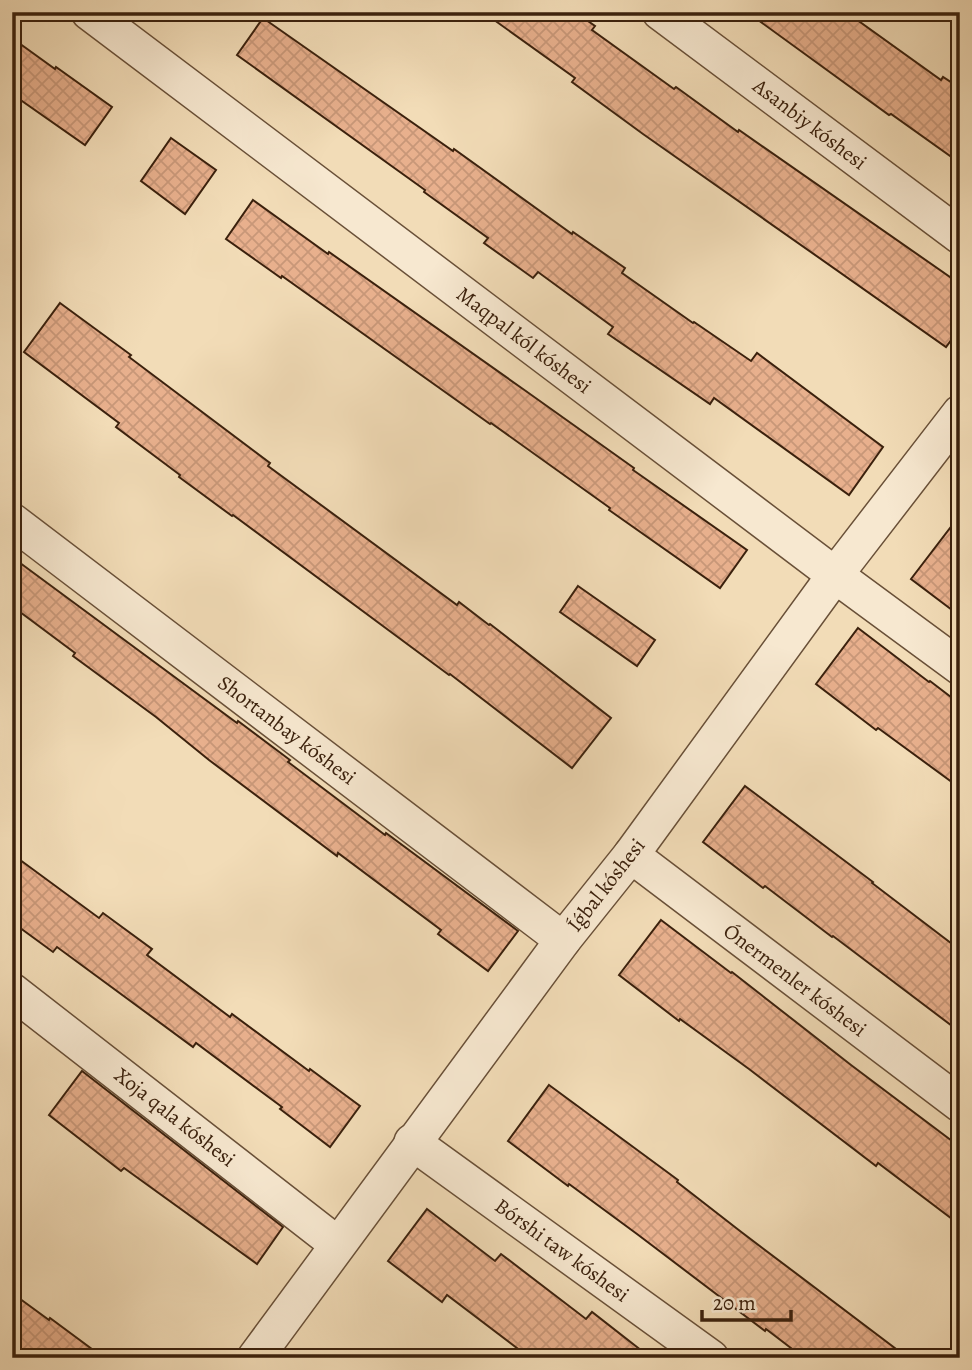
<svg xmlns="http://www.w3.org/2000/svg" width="972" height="1370" viewBox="0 0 972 1370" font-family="Alegreya,serif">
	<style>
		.building { fill: url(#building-cross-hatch); stroke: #3b210d; stroke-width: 2 }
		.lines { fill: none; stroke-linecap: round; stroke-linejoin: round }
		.minor-casing { stroke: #695038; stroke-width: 38 }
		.minor { stroke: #f7e8d0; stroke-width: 35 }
		.labels { text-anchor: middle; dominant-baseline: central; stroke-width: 6; stroke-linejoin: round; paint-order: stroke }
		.street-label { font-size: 21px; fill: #3b210d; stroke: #f7e8d0 }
	</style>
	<defs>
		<pattern id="building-cross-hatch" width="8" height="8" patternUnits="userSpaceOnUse" patternTransform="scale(1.75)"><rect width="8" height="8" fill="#e8b08d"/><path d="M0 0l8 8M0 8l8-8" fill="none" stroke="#c89778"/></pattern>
	</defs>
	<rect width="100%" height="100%" fill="#f2dcb7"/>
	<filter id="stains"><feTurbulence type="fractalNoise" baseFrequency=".00286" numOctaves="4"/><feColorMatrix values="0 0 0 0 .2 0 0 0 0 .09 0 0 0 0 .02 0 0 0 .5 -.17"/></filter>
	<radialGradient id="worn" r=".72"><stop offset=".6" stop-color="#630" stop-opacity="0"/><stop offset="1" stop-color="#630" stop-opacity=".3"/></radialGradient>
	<g class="building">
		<path d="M483 12H575L595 26 592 30 674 89 676 87 738 132 739 130 960 284V328L946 347 643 134 572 82 575 78Z"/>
		<path d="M747 12H846L941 80 943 77 960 88V163L891 114 889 115Z"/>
		<path d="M263 18 453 151 454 149 572 234 573 232 625 268 622 273 693 323 694 322 751 361 757 353 883 447 849 495 714 398 710 404 608 334 613 327 538 272 533 278 484 243 488 238 424 192 425 190 237 55Z"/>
		<path d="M12 38 55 69 56 67 112 107 85 145 12 94Z"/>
		<path d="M171 138 216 170 185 214 141 181Z"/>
		<path d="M253 200 328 254 329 252 523 389 634 468 633 470 747 550 720 588 609 510 610 508 491 423 490 424 282 276 281 278 226 239Z"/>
		<path d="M60 303 131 355 129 357 270 463 268 466 457 605 459 602 489 625 490 624 611 718 572 768 450 674 449 675 233 515 232 516 179 477 180 475 116 427 119 423 24 352Z"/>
		<path d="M960 515V616L911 579Z"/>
		<path d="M12 557 237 723 238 721 290 760 288 762 385 835 386 833 518 931 488 971 438 934 441 930 338 853 337 856 209 760 156 717 73 656 75 653 12 606Z"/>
		<path d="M578 586 655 640 637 666 560 612Z"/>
		<path d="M858 628 929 682 930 681 960 704V788L878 728 876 730 816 684Z"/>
		<path d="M745 786 873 882 872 883 960 950V1032L833 936 832 937 765 886 763 888 703 842Z"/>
		<path d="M12 854 99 918 103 913 152 949 147 955 230 1017 232 1014 309 1071 310 1069 360 1106 330 1147 280 1109 282 1107 196 1043 193 1047 57 947 53 952 12 922Z"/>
		<path d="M661 920 731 973 732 972 851 1065 960 1147V1225L878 1163 876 1166 749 1069 680 1019 679 1021 619 975Z"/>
		<path d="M82 1071 283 1227 257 1264 124 1168 121 1171 49 1115Z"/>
		<path d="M549 1085 678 1180 677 1182 740 1231 908 1358H804L766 1329 765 1331 637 1234 569 1184 568 1186 508 1141Z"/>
		<path d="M427 1209 495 1261 501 1254 586 1319 592 1312 651 1358H530L447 1295 442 1302 388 1261Z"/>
		<path d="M12 1293 49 1320 50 1318 104 1358H12Z"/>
	</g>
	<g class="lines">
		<defs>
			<g id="minor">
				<path d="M89 12 835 575 960 667"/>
				<path d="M660 12 960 236"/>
				<path d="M12 521 563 940"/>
				<path d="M631 855 960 1104"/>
				<path d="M12 991 337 1244"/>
				<path d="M412 1142 711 1358"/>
				<path d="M255 1358 563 940 631 855 835 575 960 413"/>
			</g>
		</defs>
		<use href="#minor" class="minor-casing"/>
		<use href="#minor" class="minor"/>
	</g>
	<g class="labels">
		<g class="street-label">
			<text transform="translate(810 124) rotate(37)">Asanbiy kóshesi</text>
			<text transform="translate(524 340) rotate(37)">Maqpal kól kóshesi</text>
			<text transform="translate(287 730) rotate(37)">Shortanbay kóshesi</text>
			<text transform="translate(606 885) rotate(-52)">Íǵbal kóshesi</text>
			<text transform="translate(795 980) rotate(37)">Ónermenler kóshesi</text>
			<text transform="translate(175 1117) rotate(38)">Xoja qala kóshesi</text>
			<text transform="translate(562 1250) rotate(36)">Bórshi taw kóshesi</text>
		</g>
	</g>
	<rect width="972" height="1370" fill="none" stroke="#f2dcb7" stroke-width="42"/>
	<rect x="14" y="14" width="944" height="1342" fill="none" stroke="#3b210d" stroke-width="3.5"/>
	<rect x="21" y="21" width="930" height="1328" fill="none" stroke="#3b210d" stroke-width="2"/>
	<path d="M702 1310v10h89v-10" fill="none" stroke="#3b210d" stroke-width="3.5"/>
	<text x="713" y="1310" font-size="21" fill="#3b210d" stroke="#f7e8d0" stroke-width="5" paint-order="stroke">20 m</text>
	<rect width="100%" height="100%" filter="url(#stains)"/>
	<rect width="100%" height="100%" fill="url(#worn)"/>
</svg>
